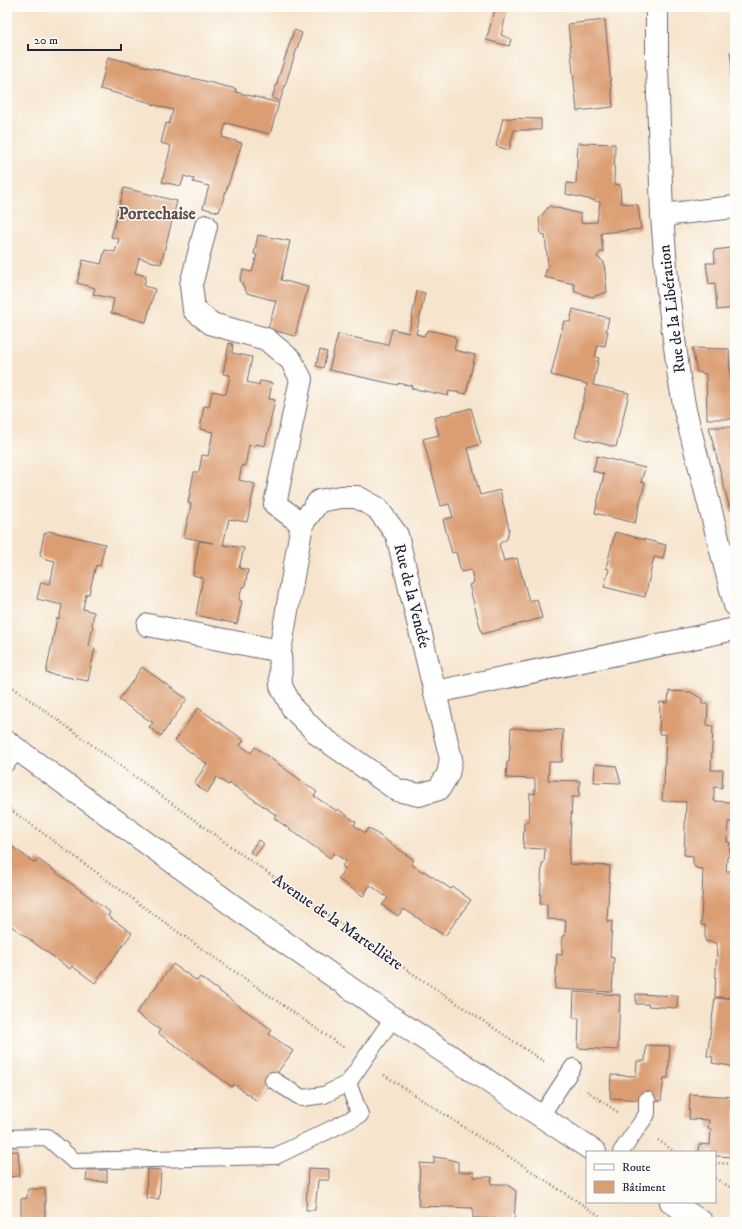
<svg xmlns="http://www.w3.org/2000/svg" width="742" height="1229" viewBox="0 0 742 1229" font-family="'IM FELL DW Pica',serif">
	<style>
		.building { fill: #db9e73 }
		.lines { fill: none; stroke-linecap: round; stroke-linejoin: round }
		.lane-casing { stroke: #6c666e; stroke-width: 18 }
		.street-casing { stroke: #6c666e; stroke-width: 24 }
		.secondary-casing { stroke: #6c666e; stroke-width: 24 }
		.path { stroke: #6c666e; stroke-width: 2.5; stroke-dasharray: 1 3; stroke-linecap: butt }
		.lane { stroke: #fff; stroke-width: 16 }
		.street { stroke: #fff; stroke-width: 22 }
		.secondary { stroke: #fff; stroke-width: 22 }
		.labels { text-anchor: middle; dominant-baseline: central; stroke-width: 3; stroke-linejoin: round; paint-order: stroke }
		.street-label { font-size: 16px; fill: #22223b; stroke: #fdfcf7 }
		.neighbourhood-label { font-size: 17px; font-weight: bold; fill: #634d4f; stroke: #fdfcf7 }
	</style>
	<rect width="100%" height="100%" fill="#fdfcf7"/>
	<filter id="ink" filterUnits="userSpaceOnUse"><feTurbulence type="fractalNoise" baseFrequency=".025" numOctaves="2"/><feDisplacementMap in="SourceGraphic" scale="8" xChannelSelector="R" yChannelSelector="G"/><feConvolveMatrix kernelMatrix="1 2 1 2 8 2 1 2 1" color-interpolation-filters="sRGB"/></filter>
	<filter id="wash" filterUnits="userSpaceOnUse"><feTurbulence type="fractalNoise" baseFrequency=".012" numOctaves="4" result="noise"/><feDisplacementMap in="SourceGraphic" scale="16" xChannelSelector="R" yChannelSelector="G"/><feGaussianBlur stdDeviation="0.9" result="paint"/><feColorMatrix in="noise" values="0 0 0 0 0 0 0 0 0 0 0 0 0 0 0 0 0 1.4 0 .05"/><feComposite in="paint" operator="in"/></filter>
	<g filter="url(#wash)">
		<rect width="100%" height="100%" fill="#f6e4cc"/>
		<g id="blocks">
			<g class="building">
				<path d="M496 7H508L501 35 511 39 509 46 486 40Z"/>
				<path d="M605 20 613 107 577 111 568 24Z"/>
				<path d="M294 30 302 33 280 101 272 98Z"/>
				<path d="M730 52H735V77H734Z"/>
				<path d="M108 57 236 89V92L279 103 270 134 226 123 222 137 242 143 219 212 203 208 209 186 193 182 194 179 184 176 181 186 162 182 171 146 161 143 166 123 169 124 173 110 152 104V103L100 89Z"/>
				<path d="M503 118 541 119V130H514L509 150 496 146Z"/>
				<path d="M578 143 615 144 614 184 620 185 621 203 638 205 641 229 601 233 603 252H600L597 257 604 262 607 292 592 297 575 292 574 284 544 277 548 265 545 235 541 234 539 219 549 206 581 214V223L597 222 600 202 566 194 567 183 576 184Z"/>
				<path d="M124 188 177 201 161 264 139 258 135 273 146 276 144 286 155 289 146 322 111 313 114 299 93 294 95 288 77 283 83 260 101 264 105 250 115 252 119 239 111 237Z"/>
				<path d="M258 235 290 241 281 280 308 287 295 336 268 329 276 301 247 293 240 280 243 270 252 272 257 255 254 254Z"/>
				<path d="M731 245H735V308L717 310 715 283 709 284 706 263H715L714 250 731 248Z"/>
				<path d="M417 291 425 293 416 334 424 336 425 333 429 330 454 336 456 340 454 350 475 355 466 394 449 391 448 396 411 388 412 386 398 383V385L329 370 338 334 388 345 392 329 409 333Z"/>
				<path d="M573 309 609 318 606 331H608L605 346 598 345 595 357 599 358 593 385 629 393 616 447 575 437 587 384 551 375 564 321 570 322Z"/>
				<path d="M229 343 233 344 232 353 252 357 247 382 259 385 260 381 272 383 269 399 275 400 265 446 256 444 255 446 249 445 245 466 242 465 239 480 255 484 247 522 229 519 223 545 244 548 239 568 248 570 245 587H242L239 600 242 601 237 624 196 615 203 578 193 575 199 541 213 543 184 537 191 504 188 503 194 472H199L202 455 208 456 213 432 200 429 204 406 209 407 212 391 226 394 230 375 223 374Z"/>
				<path d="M692 348 729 349 732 419H707L706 374 697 372Z"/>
				<path d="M320 350 327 352 323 368 316 366Z"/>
				<path d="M471 408 481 444 468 448 480 495 500 490 509 529 507 539 499 544 504 561 517 558 529 601 537 599 542 618 482 634 469 585 474 583 471 570 461 572 456 552 452 553 443 520 453 517 449 504 441 506 423 439 439 435 434 418Z"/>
				<path d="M709 427H731L732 430H735V509L730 510Z"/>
				<path d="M597 456 645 468 641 482 645 483 635 523 595 513 604 474 593 471Z"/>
				<path d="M49 531 105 544 100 566 96 565 89 594H86L83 609 94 612 92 625 93 626 89 646 95 648 88 681 46 673 57 618 59 619 62 605 37 599 41 582 50 584 55 561 43 558 40 554 44 534Z"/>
				<path d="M615 532 666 545 663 559 654 557 645 597 604 587 609 569 606 568Z"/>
				<path d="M142 667 187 699 161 736 149 727 153 723 119 700Z"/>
				<path d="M669 691 691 692 702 699V704H708L707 725 713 726 711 770H723L722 788 714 787V801L733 802 732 822H728L727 842H730L729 857H727L726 871H735V998L715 997 717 943 705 941V925H701L703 869 696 868 693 864V856L684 855 686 802 662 801 663 785H664L666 734H659L660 702 668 703Z"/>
				<path d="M198 708 244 740 240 745 251 753 255 747 317 792 314 796 337 811 338 809 356 822 354 825 365 833 369 828 414 860 411 864 423 872 424 871 451 889 453 887 471 900 445 936 404 909 398 916 382 905 388 898 370 885 363 896 338 879 345 868 342 866 346 861 334 853 330 858 274 818 276 815 230 783 228 785 217 777 207 793 194 783 207 764 175 741Z"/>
				<path d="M511 728 563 730 562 762H549L548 780 580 781 579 797H572L569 864 610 866 607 922 612 921 610 957 614 958 612 992 555 989 557 954 562 955V936H565L566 920 547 919V904H540L542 863H544L545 849 523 848 524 822H529L530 793 535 794V779L506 778 507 762H509Z"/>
				<path d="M595 764 616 766 621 783 594 782Z"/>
				<path d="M258 840 264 844 255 856 250 852Z"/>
				<path d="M11 846 35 863 38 859 110 912 108 916 132 933 95 983 72 966 70 969 7 923V851Z"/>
				<path d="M173 964 197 981 200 977 272 1030 269 1034 293 1051 257 1101 234 1084 232 1087 158 1033 160 1030 136 1013Z"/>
				<path d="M574 992 620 995 618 1050 578 1048 579 1018H573Z"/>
				<path d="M636 994 678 996 677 1008 648 1006V1004H636Z"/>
				<path d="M715 998H735V1068H731V1066L712 1063 713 1057 707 1056Z"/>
				<path d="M646 1045 670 1046 668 1078H664L661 1101 610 1098 611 1075 636 1076 637 1061H645Z"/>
				<path d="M690 1094 735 1097V1157L715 1156V1152H698L699 1144 710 1145 711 1129H708L709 1120 689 1119Z"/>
				<path d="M18 1151 20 1176 7 1177V1152Z"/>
				<path d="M434 1157 449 1159 458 1162V1172H474V1177H492L491 1184H506L516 1191 514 1222H495V1219L473 1218V1208L418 1206 420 1163 434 1164Z"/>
				<path d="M308 1168 329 1169V1180H318L315 1210H306Z"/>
				<path d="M147 1169 161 1170 159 1199 146 1198Z"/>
				<path d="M87 1170H107V1182L86 1181Z"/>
				<path d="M28 1189H45V1222H21V1199L27 1198Z"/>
			</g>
		</g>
	</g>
	<g filter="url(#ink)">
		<use href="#blocks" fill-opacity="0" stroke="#6c666e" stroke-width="1"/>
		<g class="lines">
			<defs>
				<g id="lane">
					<path d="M7 763 17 750"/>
					<path d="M273 1080 302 1098 324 1095 348 1083"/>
					<path d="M541 1116 573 1067"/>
					<path d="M7 1138 47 1137 74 1161 276 1156 360 1115 348 1083 393 1018"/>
					<path d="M621 1152 647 1114V1100"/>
				</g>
				<g id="street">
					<path d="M657 7V65L662 215 668 293 679 377 685 410 735 605"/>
					<path d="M662 215 735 207"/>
					<path d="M206 226 191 285 194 310 212 324 266 339 291 360 301 379 275 504 302 524"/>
					<path d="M341 497H357L377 508 397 535 451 759 448 774 439 789 419 795 397 790 320 736 293 709 281 686 280 651 302 524 319 501Z"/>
					<path d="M148 625 280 651"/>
					<path d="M436 692 735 629"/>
				</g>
				<g id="secondary">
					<path d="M7 742 260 925 393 1018 595 1152"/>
					<path d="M671 1202 702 1222"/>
				</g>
			</defs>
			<use href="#lane" class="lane-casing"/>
			<use href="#street" class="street-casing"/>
			<use href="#secondary" class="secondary-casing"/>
			<g class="path">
				<path d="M7 683 241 854 400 965 546 1063"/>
				<path d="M7 807 178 932 343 1047"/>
				<path d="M384 1075 609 1222"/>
				<path d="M587 1091 619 1113"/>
				<path d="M658 1140 675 1152"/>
				<path d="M715 1164 717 1163 735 1164"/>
				<path d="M715 1178 735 1190"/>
				<path d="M642 1222 650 1220"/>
			</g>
			<use href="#lane" class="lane"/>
			<use href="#street" class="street"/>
			<use href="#secondary" class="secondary"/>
		</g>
	</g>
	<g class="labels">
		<g class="street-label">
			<text transform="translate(672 309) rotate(-97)">Rue de la Libération</text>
			<text transform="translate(412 596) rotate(76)">Rue de la Vendée</text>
			<text transform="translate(338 922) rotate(35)">Avenue de la Martellière</text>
		</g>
		<g class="neighbourhood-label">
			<text x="157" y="214">Portechaise</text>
		</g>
	</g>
	<rect width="742" height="1229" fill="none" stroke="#fdfcf7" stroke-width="24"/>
	<rect x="586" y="1151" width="130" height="52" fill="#fdfcf7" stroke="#a5a5ac"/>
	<rect x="594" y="1164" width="20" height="6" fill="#ffffff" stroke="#a5a5ac"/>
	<text x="622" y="1171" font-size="12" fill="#22223b">Route</text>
	<rect x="594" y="1181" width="20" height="12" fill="#db9e73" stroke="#a5a5ac"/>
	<text x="622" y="1191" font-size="12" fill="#22223b">Bâtiment</text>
	<path d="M28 44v6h93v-6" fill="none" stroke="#22223b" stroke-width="2"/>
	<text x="34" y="44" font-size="12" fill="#22223b" stroke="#fdfcf7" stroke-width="3" paint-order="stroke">20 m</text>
</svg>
